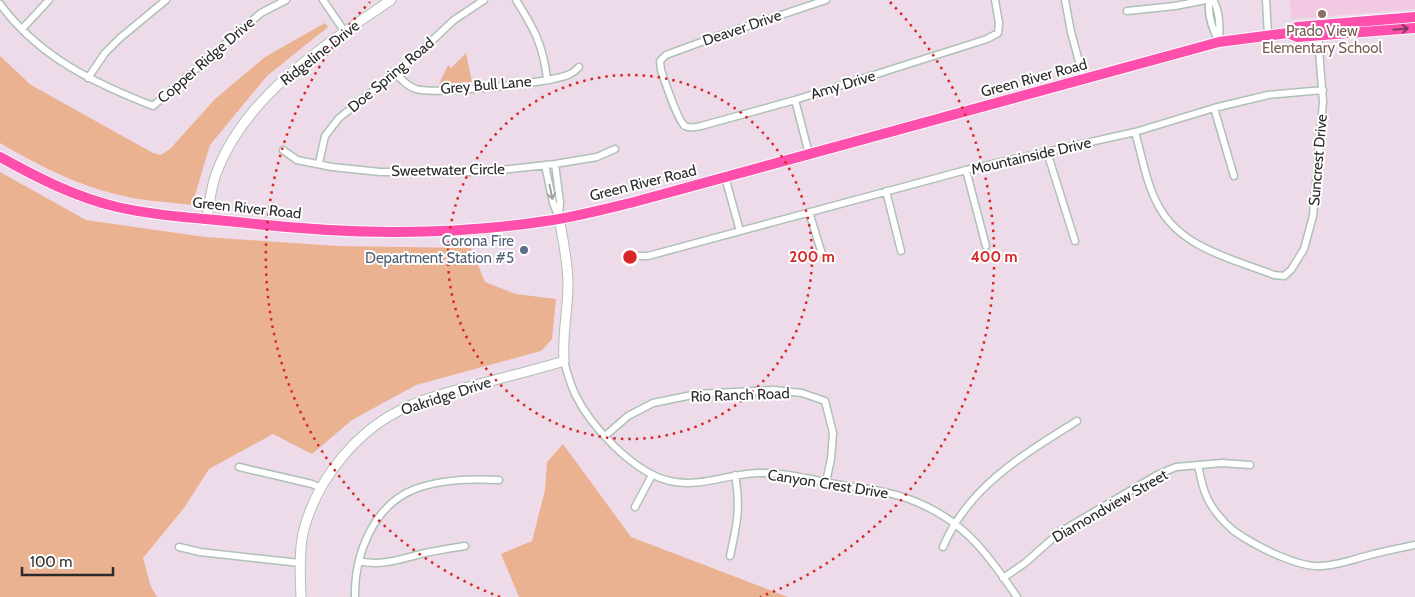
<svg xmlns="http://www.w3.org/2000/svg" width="1415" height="597" font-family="Cabin,sans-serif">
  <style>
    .education { fill: #f2c9e2 }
    .green { fill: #ebb291 }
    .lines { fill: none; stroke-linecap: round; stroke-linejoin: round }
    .street-casing { stroke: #afc0b8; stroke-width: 9 }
    .secondary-casing { stroke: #afc0b8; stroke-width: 11 }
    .primary-casing { stroke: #fff; stroke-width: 12 }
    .street { stroke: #fff; stroke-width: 6 }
    .secondary { stroke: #fff; stroke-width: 9 }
    .primary { stroke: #ff4fac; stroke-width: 10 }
    .oneway { stroke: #80395f }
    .oneway2 { stroke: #a0a0a0 }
    .ring { fill: none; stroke: #d62828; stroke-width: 2.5; stroke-dasharray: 2.5 5 }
    .education-dot { fill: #8d6e63; stroke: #fff; stroke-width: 2 }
    .service-dot { fill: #5c6f8a; stroke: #fff; stroke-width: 2 }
    .labels { text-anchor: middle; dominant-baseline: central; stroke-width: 4; stroke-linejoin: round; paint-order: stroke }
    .street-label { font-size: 15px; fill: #2b2b2b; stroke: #fff }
    .education-label { font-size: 15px; fill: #785e54; stroke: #fff }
    .service-label { font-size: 15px; fill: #4e5e75; stroke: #fff; text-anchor: end }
    .centre { fill: #d62828; stroke: #fff; stroke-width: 2.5 }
    .ring-label { font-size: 15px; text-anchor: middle; font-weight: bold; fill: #d62828; stroke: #fff; stroke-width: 4; stroke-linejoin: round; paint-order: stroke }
  </style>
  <rect width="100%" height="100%" fill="#eedbe9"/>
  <!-- education -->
  <path class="education" d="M 1290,0 L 1415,0 L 1415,9 L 1291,19 Z"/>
  <!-- green -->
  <path class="green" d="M 325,23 L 328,27 L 267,76 L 210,145 L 192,205 C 168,202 143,201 119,195 C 76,185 38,165 0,143 L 0,56 L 31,85 L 153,153 L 161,155 L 170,149 L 215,99 L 265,57 Z
    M 466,53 L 472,82 L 439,84 L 448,65 L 451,68 Z
    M 0,172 L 86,220 L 205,237 L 337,246 L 471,248 L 485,282 L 516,294 L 556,299 L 552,339 L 541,351 L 416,385 L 352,420 L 312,454 L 273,434 L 209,469 L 184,508 L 143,558 L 151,587 L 157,597 L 0,597 Z
    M 563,444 L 631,537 L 788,597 L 519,597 L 501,554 L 532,541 L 545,490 L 547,462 Z"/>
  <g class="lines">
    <!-- street casing -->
    <g class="street-casing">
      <path id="street" d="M 323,0 L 345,32
        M 516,0 C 534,29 543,44 547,79
        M 826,0 L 715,37 L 666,55 L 660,61 L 661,70 C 665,81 677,120 685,126 C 690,129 695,127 701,126 L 795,100 L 987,39 L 998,33 L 999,23 L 995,0
        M 1065,0 L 1071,32 L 1084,80
        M 1210,0 C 1206,14 1213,30 1219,42
        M 1213,0 C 1220,11 1220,28 1219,41
        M 1266,0 L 1268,35
        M 0,4 C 39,57 94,83 153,106 L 261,13 L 286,0
        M 1127,11 L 1175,6 L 1206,0
        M 22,29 L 49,0
        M 395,73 C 402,80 407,86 416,89 C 434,95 553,83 570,74 C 573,73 576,70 579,67
        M 88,78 L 105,53 L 120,38 L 166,0
        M 795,100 L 809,154
        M 1214,108 L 1234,176
        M 1135,132 C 1142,156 1146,183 1158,205 C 1180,248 1233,259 1274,275 L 1284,276 L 1291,270 L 1304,249 L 1313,216 L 1323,102 L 1318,36
        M 283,150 L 297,160 L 332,167 L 380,172 L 483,172 L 555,164 L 597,157 L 615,149
        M 1047,152 L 1075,241
        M 319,163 L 325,136 L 339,118 L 407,64 L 454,20 L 484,0
        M 555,164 L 560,202 L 559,215
        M 545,165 L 553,203 L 559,218
        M 966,170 L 986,246
        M 725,177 L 740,231
        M 886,191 L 901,251
        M 809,212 L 822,254
        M 626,256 L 648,256 L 966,170 L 1135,132 L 1214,108 L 1268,95 L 1323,90
        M 564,361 C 567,373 570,383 575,394 C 591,427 634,473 670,481 C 699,488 728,474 757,473 C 783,472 810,479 835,484 C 859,488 884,490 906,498 C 961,517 986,551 1017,597
        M 605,436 L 628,416 L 653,403 L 697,394 L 774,390 L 802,393 L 825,401 L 833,433 L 831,459 L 826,482
        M 1198,465 C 1200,475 1202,486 1206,495 C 1211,508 1223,522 1234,531 C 1254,545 1297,568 1322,566 C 1339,565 1354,559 1370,555 C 1385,551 1400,548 1415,545
        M 239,467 L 312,484 L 321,488
        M 635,507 L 652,475
        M 179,547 L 200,552 L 300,563
        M 943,547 C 968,487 1024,454 1077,421
        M 730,556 C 737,524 741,507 735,475
        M 359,561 C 382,567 403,558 425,553 C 438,550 452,548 465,546
        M 1003,578 L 1025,563 L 1060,532 L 1157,475 L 1176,467 L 1222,463 L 1250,465
        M 355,597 C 354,556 373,505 415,489 C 442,479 470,479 499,480"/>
    </g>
    <!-- secondary casing -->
    <g class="secondary-casing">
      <path id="secondary" d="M 207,219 C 209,204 211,188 216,174 C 245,95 325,45 391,0
        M 301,597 C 300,576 299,553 303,533 C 316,480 357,429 407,407 C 428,397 453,391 476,385 C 505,377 535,370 564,361 C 562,335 568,310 568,284 C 568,262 563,240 559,218"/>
    </g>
    <!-- primary casing -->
    <g class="primary-casing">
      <path id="primary" d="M 1288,33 L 1297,27 L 1415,17
        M 0,157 C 38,178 75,197 117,207 C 157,216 197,218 237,222 C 341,234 442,237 546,221 C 575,217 605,209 634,202 L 1219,42 L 1288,33 L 1297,37 L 1415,28"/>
    </g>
    <!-- street -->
    <use href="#street" class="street"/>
    <!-- secondary -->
    <use href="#secondary" class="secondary"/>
    <!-- primary -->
    <use href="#primary" class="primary"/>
  </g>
  <!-- one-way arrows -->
  <defs><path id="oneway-shaft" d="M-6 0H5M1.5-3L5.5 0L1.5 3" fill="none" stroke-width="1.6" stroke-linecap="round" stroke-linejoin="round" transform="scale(1.25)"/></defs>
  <use class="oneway" href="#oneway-shaft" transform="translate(1401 29) rotate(-5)"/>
  <use class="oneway2" href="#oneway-shaft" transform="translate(551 192) rotate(78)"/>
  <!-- distance rings -->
  <g class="ring">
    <circle cx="630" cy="257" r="182"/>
    <path d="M500 597A364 364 0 0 1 370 2M890 2A364 364 0 0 1 760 597"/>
  </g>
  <!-- markers -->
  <circle class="education-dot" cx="1322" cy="14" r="5"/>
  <circle class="service-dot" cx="524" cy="250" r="5"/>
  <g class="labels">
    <!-- street labels -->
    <g class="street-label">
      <text transform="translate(742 28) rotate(-19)">Deaver Drive</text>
      <text transform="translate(320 53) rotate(-38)">Ridgeline Drive</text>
      <text transform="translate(206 60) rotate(-41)">Copper Ridge Drive</text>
      <text transform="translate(391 75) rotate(-40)">Doe Spring Road</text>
      <text transform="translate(1034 78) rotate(-15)">Green River Road</text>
      <text transform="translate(486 85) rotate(-5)">Grey Bull Lane</text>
      <text transform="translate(843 85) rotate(-17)">Amy Drive</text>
      <text transform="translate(1031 156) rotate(-13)">Mountainside Drive</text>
      <text transform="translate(1318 160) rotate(-85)">Suncrest Drive</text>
      <text transform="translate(448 170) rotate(-1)">Sweetwater Circle</text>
      <text transform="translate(643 183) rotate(-14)">Green River Road</text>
      <text transform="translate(247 208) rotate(6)">Green River Road</text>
      <text transform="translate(740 395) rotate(-2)">Rio Ranch Road</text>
      <text transform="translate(446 396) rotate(-18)">Oakridge Drive</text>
      <text transform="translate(828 484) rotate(9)">Canyon Crest Drive</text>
      <text transform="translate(1110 506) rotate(-30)">Diamondview Street</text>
    </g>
    <!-- education labels -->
    <g class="education-label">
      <text x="1322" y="31">Prado View<tspan x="1322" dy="17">Elementary School</tspan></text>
    </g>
    <!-- service labels -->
    <g class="service-label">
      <text x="514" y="241">Corona Fire<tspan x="514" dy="17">Department Station #5</tspan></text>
    </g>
  </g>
  <circle cx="630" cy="257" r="8" class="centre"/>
  <g class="ring-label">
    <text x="812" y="262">200 m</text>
    <text x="994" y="262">400 m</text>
  </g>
  <!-- scale -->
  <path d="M22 567v8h91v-8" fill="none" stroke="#2b2b2b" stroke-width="2.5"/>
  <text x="30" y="567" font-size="15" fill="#2b2b2b" stroke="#ffffff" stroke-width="4" paint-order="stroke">100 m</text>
</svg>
